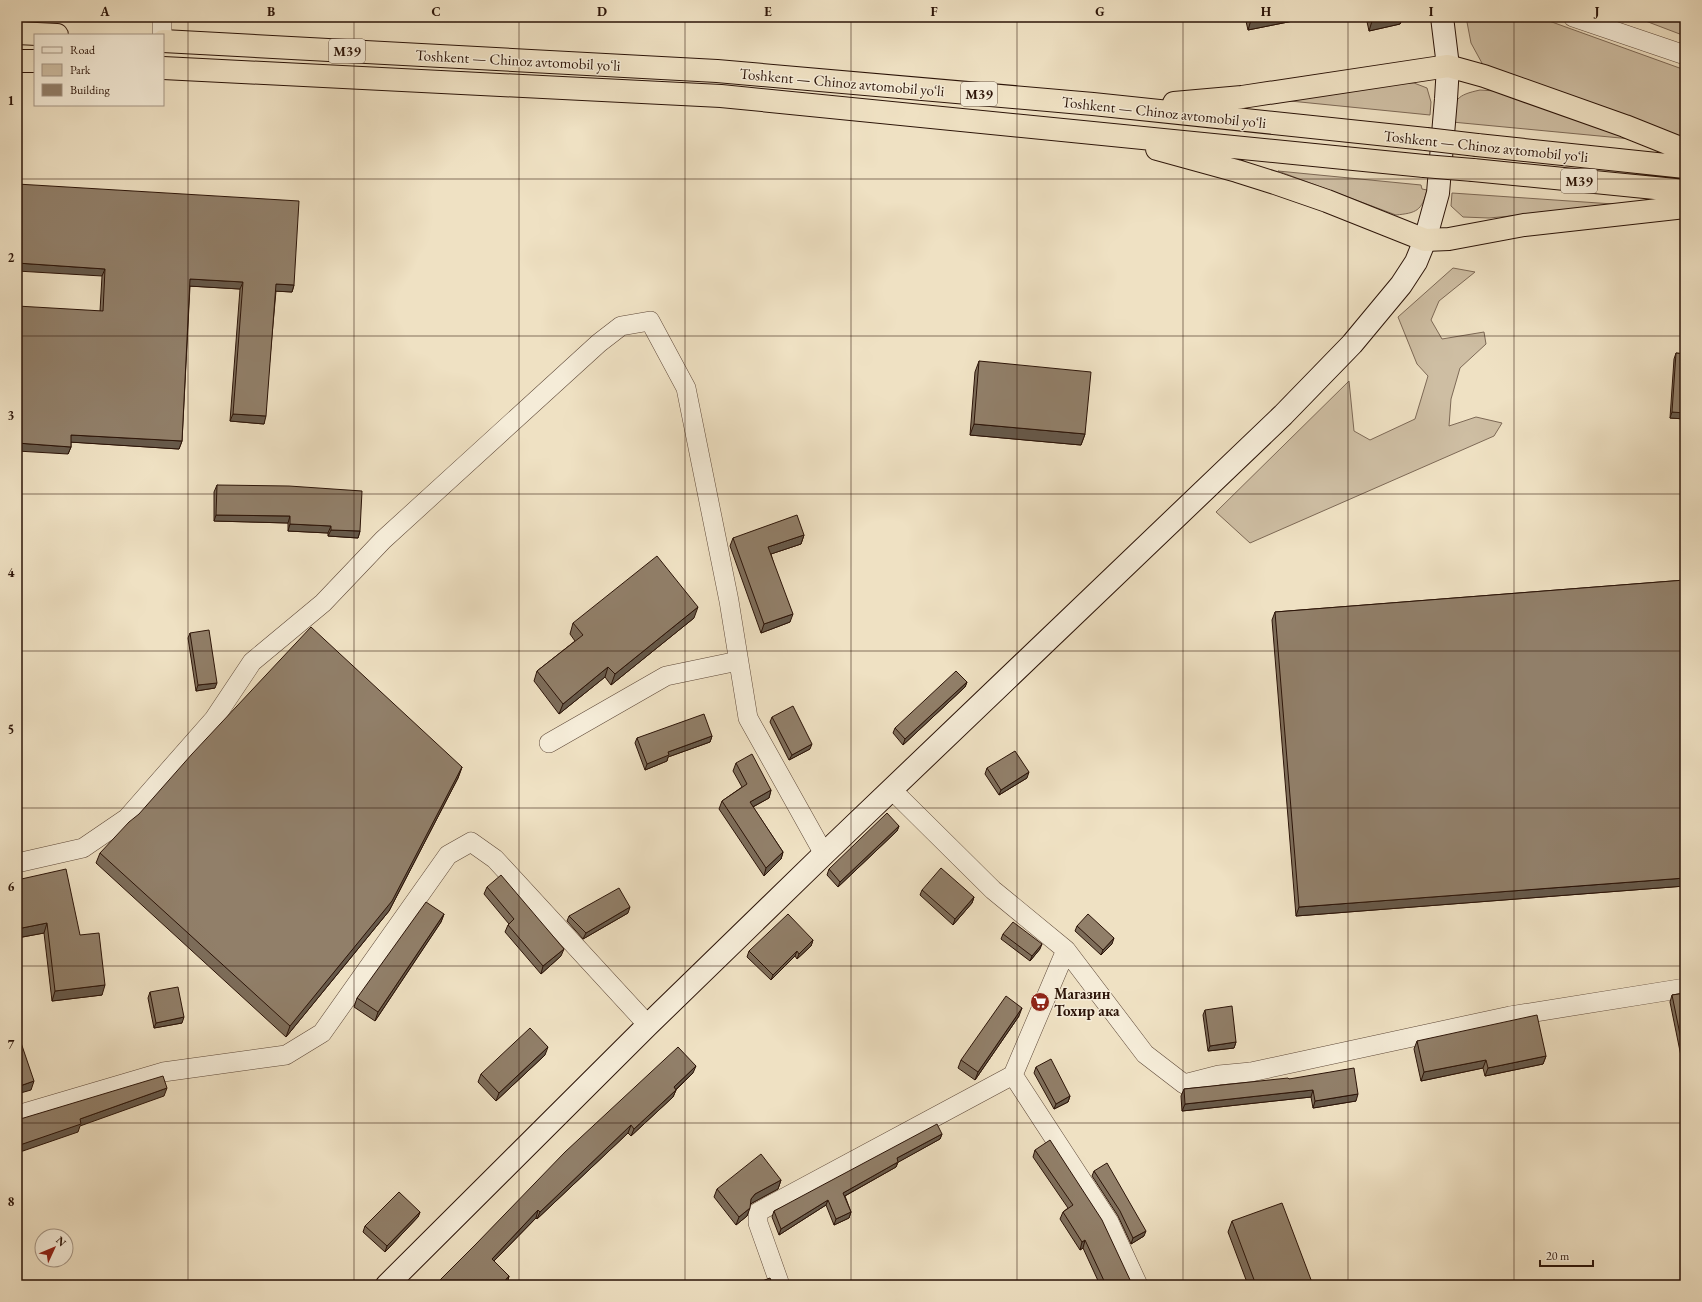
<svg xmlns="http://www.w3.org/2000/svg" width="1702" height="1302" font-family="'EB Garamond',serif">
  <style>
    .green { fill: #cebea3; stroke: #7d6956 }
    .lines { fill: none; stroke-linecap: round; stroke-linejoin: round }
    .minor-casing { stroke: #5d4737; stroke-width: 20 }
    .secondary-casing { stroke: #2c1408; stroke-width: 24 }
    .trunk-casing { stroke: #2c1408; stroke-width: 24 }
    .minor { stroke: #f5ecd8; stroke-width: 19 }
    .secondary { stroke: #f5ecd8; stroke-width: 22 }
    .trunk { stroke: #efe1c3; stroke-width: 22 }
    .trunk-bridge-casing { stroke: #2c1408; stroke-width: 24; stroke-linecap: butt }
    .trunk-bridge { stroke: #efe1c3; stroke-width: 22 }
    .wall { fill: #7d6d5a; stroke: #2c1408 }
    .shaded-wall { fill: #66594a; stroke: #2c1408 }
    .building { fill: #917f69; stroke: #2c1408 }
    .grid { fill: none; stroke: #2c1408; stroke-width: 1; stroke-opacity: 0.55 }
    .labels { text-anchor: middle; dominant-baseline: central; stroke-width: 3; stroke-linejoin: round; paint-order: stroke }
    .shield { fill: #f5ecd8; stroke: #685546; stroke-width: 1 }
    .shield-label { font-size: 14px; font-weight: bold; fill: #2c1408 }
    .street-label { font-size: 15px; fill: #2c1408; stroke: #f5ecd8 }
    .poi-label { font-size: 15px; font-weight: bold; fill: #2c1408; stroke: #f5ecd8; text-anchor: start }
    .neatline { fill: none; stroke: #2c1408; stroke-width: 1.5 }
    .grid-label { font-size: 13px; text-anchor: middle; font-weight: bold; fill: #2c1408 }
  </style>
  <rect width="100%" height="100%" fill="#efe1c3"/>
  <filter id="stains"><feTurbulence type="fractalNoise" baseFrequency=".005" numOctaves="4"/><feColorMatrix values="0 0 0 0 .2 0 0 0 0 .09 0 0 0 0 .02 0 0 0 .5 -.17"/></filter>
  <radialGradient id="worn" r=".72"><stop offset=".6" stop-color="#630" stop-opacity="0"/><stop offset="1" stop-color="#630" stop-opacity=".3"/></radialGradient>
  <!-- green -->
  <path class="green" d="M 1466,17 L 1538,17 L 1685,70 L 1685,138 L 1483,65 L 1471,43 Z
    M 1635,17 L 1685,17 L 1685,36 Z
    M 1396,83 L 1414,83 L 1427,88 L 1431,102 L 1430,115 L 1260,98 Z
    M 1480,90 L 1496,91 L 1652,141 L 1452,122 C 1453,99 1457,95 1480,90 Z
    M 1278,171 L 1421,185 L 1422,189 L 1427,190 C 1422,211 1416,213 1396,215 Z
    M 1452,193 L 1628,205 L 1489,218 L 1463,217 L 1451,206 Z
    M 1453,268 L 1475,272 L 1439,301 L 1431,320 L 1442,339 L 1484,332 L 1486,344 L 1460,368 L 1451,399 L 1449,426 L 1476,417 L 1502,423 L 1494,436 L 1250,543 L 1216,512 L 1349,381 L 1354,431 L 1370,440 L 1415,419 L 1428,376 L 1417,364 L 1398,317 Z"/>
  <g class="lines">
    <!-- minor casing -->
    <g class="minor-casing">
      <path id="minor" d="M 162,17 L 162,35
        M 1573,17 L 1685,55
        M 549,743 L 666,676 L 738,661
        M 892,790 L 993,890 L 1066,950 L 1145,1054 L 1184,1084 L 1219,1075 L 1251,1072 L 1510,1016 L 1685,988
        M 17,863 L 83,848 L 127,818 L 214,719 L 252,662 L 323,603 L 383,540 L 599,343 L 621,326 L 650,321 L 686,388 L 729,601 L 748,718 L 824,854
        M 1066,950 L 1013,1075 L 1109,1222 L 1138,1285
        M 17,1115 L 163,1072 L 286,1055 L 322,1033 L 448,855 L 471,842 L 495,859 L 648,1025
        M 780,1285 L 758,1223 L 758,1212 L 1013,1075"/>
    </g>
    <!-- secondary casing -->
    <g class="secondary-casing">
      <path id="secondary" d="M 387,1285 L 648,1025 L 824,854 L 1283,415 L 1352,344 L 1401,285 L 1416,262 L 1425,240 L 1438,193 L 1446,99 L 1448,66 L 1442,17"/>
    </g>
    <!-- trunk casing -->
    <g class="trunk-casing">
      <path id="trunk" d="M 17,33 L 57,35
        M 163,41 L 717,71 L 1093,104 L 1426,139
        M 17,61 L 35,61
        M 163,68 L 721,96 L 1424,166
        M 1174,103 L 1242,97 L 1448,66 L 1484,76 L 1625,126 L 1685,150
        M 1477,145 L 1685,167
        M 1157,149 L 1237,171 L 1275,183 L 1327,201 L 1425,240 L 1449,239 L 1524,225 L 1685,207
        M 1473,170 L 1685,191"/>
    </g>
    <!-- minor -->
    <use href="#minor" class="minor"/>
    <!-- secondary -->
    <use href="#secondary" class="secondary"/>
    <!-- trunk -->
    <use href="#trunk" class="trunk"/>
    <!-- trunk-bridge casing -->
    <g class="trunk-bridge-casing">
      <path id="trunk-bridge" d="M 1426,139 L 1477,145
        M 1424,166 L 1473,170"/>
    </g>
    <!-- trunk-bridge -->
    <use href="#trunk-bridge" class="trunk-bridge"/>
  </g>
  <!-- wall -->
  <path class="wall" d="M 1245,17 L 1313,17 L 1248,30 Z
    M 1366,17 L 1403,17 L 1400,24 L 1369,31 Z
    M 17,184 L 294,285 L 292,292 L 276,291 L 264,424 L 230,421 L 240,289 L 190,286 L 182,441 L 179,449 L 71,442 L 71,447 L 68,454 L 100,311 L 102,276 Z
    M 1676,353 L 1685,354 L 1685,419 L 1670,418 L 1674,359 Z
    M 979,361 L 1085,434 L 1081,445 L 970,435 L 975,372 Z
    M 217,485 L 360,531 L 358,538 L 328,536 L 328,533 L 288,531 L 288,523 L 214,521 L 214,492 Z
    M 804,535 L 801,544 L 771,554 L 790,622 L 761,633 L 730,546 L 733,538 Z
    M 1685,580 L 1685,886 L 1296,916 L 1272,620 L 1275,612 Z
    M 694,618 L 611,685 L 605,677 L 559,714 L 534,681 L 537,671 L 575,641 L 570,634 L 573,623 Z
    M 190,633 L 215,688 L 196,691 L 188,638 Z
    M 967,682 L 965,687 L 903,745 L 893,733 L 895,728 Z
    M 772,717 L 810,749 L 789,760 L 770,722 Z
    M 712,736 L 710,742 L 668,757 L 667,761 L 645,770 L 635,743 L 637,738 Z
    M 736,763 L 771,790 L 769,798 L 753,807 L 783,852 L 781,859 L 764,876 L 719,809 L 722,801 L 742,787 L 733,771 Z
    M 462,767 L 458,778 L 389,911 L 286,1037 L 96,863 L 100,853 Z
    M 987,768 L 1027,778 L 999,795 L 985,774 Z
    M 899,826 L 897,831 L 838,887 L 827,875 L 829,869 Z
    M 17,880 L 80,935 L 102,995 L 52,1001 L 44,933 L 17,938 Z
    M 487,887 L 561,956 L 541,974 L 505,932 L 508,925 L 509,924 L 484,894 Z
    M 922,890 L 974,897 L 972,903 L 953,925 L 920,895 Z
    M 628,913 L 583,939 L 567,921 L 569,916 Z
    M 444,914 L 441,922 L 375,1021 L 354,1007 L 357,998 Z
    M 1077,926 L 1112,944 L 1101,955 L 1075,931 Z
    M 1003,934 L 1040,949 L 1030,961 L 1001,939 Z
    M 813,940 L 811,946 L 797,959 L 795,956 L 771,980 L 747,957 L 749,951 Z
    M 150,992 L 182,1023 L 154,1028 L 148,998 Z
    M 1685,993 L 1685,1060 L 1682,1061 L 1670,1002 L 1672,995 Z
    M 1205,1010 L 1236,1042 L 1234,1048 L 1208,1051 L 1203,1015 Z
    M 1019,1016 L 975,1080 L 958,1068 L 961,1060 Z
    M 1417,1041 L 1546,1056 L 1543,1064 L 1485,1076 L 1483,1068 L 1421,1081 L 1414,1049 Z
    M 545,1055 L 496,1101 L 478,1082 L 481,1074 Z
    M 1036,1067 L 1070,1096 L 1068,1102 L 1054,1109 L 1034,1073 Z
    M 693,1073 L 676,1090 L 673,1097 L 631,1136 L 628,1133 L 537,1219 L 536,1218 L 494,1261 L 509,1276 L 507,1284 L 505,1285 L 435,1285 Z
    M 1289,1079 L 1356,1101 L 1313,1108 L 1311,1097 L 1182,1111 L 1181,1096 L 1184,1089 Z
    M 942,1134 L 940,1139 L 898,1162 L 896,1167 L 845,1196 L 851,1212 L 849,1218 L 834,1225 L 826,1205 L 779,1235 L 772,1217 L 774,1211 Z
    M 1035,1150 L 1131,1282 L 1133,1285 L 1100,1285 L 1083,1248 L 1080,1250 L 1060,1219 L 1063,1212 L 1068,1208 L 1033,1157 Z
    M 1094,1171 L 1144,1236 L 1131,1244 L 1118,1216 L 1092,1176 Z
    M 781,1180 L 778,1189 L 752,1203 L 750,1205 L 747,1216 L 736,1225 L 714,1197 L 717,1189 Z
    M 420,1212 L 418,1217 L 385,1252 L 363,1232 L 365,1226 Z
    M 1232,1221 L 1313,1285 L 1248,1285 L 1228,1232 Z"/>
  <!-- shaded-wall -->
  <path class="shaded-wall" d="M 1267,17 L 1313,17 L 1248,30 L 1251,20 Z
    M 1391,17 L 1403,17 L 1400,24 L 1369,31 L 1372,21 Z
    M 17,263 L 105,269 L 102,276 L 17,271 Z
    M 190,279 L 243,282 L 240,289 L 188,286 Z
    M 276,284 L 294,285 L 292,292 L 273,291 Z
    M 1672,412 L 1685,413 L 1685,419 L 1670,418 Z
    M 233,414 L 266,416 L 264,424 L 230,421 Z
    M 974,424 L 1085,434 L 1081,445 L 970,435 Z
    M 71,435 L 182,441 L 179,449 L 69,442 Z
    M 17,443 L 71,447 L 68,454 L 17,451 Z
    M 216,515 L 290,516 L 288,523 L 214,521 Z
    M 290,524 L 331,526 L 328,533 L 288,531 Z
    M 331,530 L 360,531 L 358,538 L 328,536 Z
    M 804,535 L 801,544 L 765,556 L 768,547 Z
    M 698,607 L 694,618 L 611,685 L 615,674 Z
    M 793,614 L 790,622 L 761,633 L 764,624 Z
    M 608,667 L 605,677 L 559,714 L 563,704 Z
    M 967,682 L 965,687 L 903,745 L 905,739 Z
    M 217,683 L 215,688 L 196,691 L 198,685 Z
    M 712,736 L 710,742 L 668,757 L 667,761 L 645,770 L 647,764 L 668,752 Z
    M 812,744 L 810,749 L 789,760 L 792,755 Z
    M 462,767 L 458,778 L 389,911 L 286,1037 L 290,1026 Z
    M 1029,772 L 1027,778 L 999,795 L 1001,790 Z
    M 771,790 L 769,798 L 747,810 L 750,802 Z
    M 899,826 L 897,831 L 838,887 L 840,882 Z
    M 783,852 L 781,859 L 764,876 L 766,868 Z
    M 1685,878 L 1685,886 L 1296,916 L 1299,907 Z
    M 974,897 L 972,903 L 953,925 L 955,919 Z
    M 630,907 L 628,913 L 583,939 L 586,933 Z
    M 444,914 L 441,922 L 375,1021 L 378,1012 Z
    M 47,923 L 44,933 L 17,938 L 17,929 Z
    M 1114,938 L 1112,944 L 1101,955 L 1103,950 Z
    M 813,940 L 811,946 L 797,959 L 799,954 Z
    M 1042,944 L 1040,949 L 1030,961 L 1032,956 Z
    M 564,949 L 561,956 L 541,974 L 543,966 Z
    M 797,951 L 795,956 L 771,980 L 773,975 Z
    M 105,985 L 102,995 L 52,1001 L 55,991 Z
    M 1022,1008 L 1019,1016 L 975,1080 L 978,1072 Z
    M 184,1017 L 182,1023 L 154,1028 L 156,1023 Z
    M 1236,1042 L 1234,1048 L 1208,1051 L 1210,1046 Z
    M 548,1047 L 545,1055 L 496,1101 L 499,1093 Z
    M 1684,1054 L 1685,1054 L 1685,1060 L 1682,1061 Z
    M 1546,1056 L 1543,1064 L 1485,1076 L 1488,1068 Z
    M 1486,1060 L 1483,1068 L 1421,1081 L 1424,1072 Z
    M 696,1066 L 693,1073 L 671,1094 L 674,1087 Z
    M 34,1081 L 31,1090 L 17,1094 L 17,1087 Z
    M 167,1088 L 164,1096 L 80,1126 L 78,1132 L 17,1153 L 17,1146 L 80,1119 Z
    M 676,1090 L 673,1097 L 631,1136 L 634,1129 Z
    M 1313,1090 L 1311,1097 L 1182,1111 L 1185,1104 Z
    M 1358,1094 L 1356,1101 L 1313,1108 L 1315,1101 Z
    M 1070,1096 L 1068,1102 L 1054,1109 L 1056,1104 Z
    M 631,1125 L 628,1133 L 537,1219 L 540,1212 Z
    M 942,1134 L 940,1139 L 895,1164 L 897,1158 Z
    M 898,1162 L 896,1167 L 841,1198 L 843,1193 Z
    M 781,1180 L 778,1189 L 752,1203 L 748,1207 L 751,1199 L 755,1194 Z
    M 828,1200 L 826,1205 L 779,1235 L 781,1229 Z
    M 750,1208 L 747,1216 L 736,1225 L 739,1217 Z
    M 538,1210 L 536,1218 L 489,1266 L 492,1259 Z
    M 420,1212 L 418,1217 L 385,1252 L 387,1246 Z
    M 851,1212 L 849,1218 L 834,1225 L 836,1219 Z
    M 1146,1231 L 1144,1236 L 1131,1244 L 1133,1238 Z
    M 1085,1240 L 1083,1248 L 1080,1250 L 1082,1242 Z
    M 509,1276 L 507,1284 L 505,1285 L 501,1285 Z"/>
  <!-- building -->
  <path class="building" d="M 1251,17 L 1267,17 L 1251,20 Z
    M 1371,17 L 1391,17 L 1372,21 Z
    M 17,184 L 299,201 L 294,285 L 276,284 L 266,416 L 233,414 L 243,282 L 190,279 L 182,441 L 71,435 L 71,447 L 17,443 L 17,306 L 103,311 L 105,269 L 17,263 Z
    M 1676,353 L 1685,354 L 1685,413 L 1672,412 Z
    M 979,361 L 1091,372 L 1085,434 L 974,424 Z
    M 217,485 L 289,486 L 362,491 L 360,531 L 331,530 L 331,526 L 290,524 L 290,516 L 216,515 Z
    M 797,515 L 804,535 L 768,547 L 793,614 L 764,624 L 733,538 Z
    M 657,556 L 698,607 L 615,674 L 608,667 L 563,704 L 537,671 L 583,635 L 573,623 Z
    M 1685,580 L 1685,878 L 1299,907 L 1275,612 Z
    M 311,627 L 462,767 L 392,901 L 290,1026 L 100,853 L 129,822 L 139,814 L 192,754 Z
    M 209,630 L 217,683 L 198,685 L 190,633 Z
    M 956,671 L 967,682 L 905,739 L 895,728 Z
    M 793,706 L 812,744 L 792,755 L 772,717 Z
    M 704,714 L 712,736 L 668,752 L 669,755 L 647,764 L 637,738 Z
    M 1015,751 L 1029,772 L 1001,790 L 987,768 Z
    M 752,754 L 771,790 L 750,802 L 783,852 L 766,868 L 722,801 L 747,784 L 736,763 Z
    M 887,813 L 899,826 L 840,882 L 829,869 Z
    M 941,868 L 974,897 L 955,919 L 922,890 Z
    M 66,869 L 80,935 L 99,933 L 105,985 L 55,991 L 47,923 L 17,929 L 17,880 Z
    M 501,875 L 564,949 L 543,966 L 508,925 L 514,919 L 487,887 Z
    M 619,888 L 630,907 L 586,933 L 569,916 Z
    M 426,902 L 444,914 L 378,1012 L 357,998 Z
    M 788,914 L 813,940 L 799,954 L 797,951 L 773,975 L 749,951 Z
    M 1088,914 L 1114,938 L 1103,950 L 1077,926 Z
    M 1013,922 L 1042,944 L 1032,956 L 1003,934 Z
    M 178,987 L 184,1017 L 156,1023 L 150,992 Z
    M 1685,993 L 1685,1054 L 1684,1054 L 1672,995 Z
    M 1006,996 L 1022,1008 L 978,1072 L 961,1060 Z
    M 1232,1006 L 1236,1042 L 1210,1046 L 1205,1010 Z
    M 1537,1015 L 1546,1056 L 1488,1068 L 1486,1060 L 1424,1072 L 1417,1041 Z
    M 530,1028 L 548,1047 L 499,1093 L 481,1074 Z
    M 17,1031 L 34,1081 L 17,1087 Z
    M 678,1047 L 696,1066 L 674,1087 L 676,1090 L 634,1129 L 631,1125 L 540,1212 L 538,1210 L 492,1259 L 509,1276 L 501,1285 L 435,1285 L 476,1244 L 565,1152 Z
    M 1051,1059 L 1070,1096 L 1056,1104 L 1036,1067 Z
    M 1354,1068 L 1358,1094 L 1315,1101 L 1313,1090 L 1185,1104 L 1184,1089 L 1288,1078 L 1289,1079 Z
    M 163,1076 L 167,1088 L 80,1119 L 81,1124 L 17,1146 L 17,1120 Z
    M 937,1124 L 942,1134 L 897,1158 L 898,1162 L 843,1193 L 851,1212 L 836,1219 L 828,1200 L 781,1229 L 774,1211 Z
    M 1050,1140 L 1102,1220 L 1131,1282 L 1133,1285 L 1106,1285 L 1085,1240 L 1082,1242 L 1063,1212 L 1073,1205 L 1035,1150 Z
    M 761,1154 L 781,1180 L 755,1194 L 751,1199 L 750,1208 L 739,1217 L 717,1189 Z
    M 1107,1163 L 1146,1231 L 1133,1238 L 1120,1211 L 1094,1171 Z
    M 399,1192 L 420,1212 L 387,1246 L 365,1226 Z
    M 1282,1203 L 1313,1285 L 1256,1285 L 1232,1221 Z
    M 770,1278 L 773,1285 L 757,1285 L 757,1283 Z"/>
  <!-- grid -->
  <path class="grid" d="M 188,17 L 188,1285M 354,17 L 354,1285M 519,17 L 519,1285M 685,17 L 685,1285M 851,17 L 851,1285M 1017,17 L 1017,1285M 1183,17 L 1183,1285M 1348,17 L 1348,1285M 1514,17 L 1514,1285M 17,179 L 1685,179M 17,336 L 1685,336M 17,494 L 1685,494M 17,651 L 1685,651M 17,808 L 1685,808M 17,966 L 1685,966M 17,1123 L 1685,1123"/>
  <!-- icons -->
  <defs>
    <g id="supermarket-disc" transform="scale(1)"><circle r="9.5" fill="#8f2418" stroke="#f5ecd8"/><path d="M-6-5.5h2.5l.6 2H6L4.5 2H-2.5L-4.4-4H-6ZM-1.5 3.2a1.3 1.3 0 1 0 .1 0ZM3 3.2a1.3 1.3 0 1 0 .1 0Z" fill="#fff"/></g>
  </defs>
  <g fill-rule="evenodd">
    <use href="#supermarket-disc" x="1040" y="1002"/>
  </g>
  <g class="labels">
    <!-- shield labels -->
    <g class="shield">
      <rect x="329" y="39" width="36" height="24" rx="3"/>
      <rect x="961" y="82" width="36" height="24" rx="3"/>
      <rect x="1561" y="169" width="36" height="24" rx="3"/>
    </g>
    <g class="shield-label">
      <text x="347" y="51">M39</text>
      <text x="979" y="94">M39</text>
      <text x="1579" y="181">M39</text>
    </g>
    <!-- street labels -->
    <g class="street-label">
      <text transform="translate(518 60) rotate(3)">Toshkent — Chinoz avtomobil yoʻli</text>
      <text transform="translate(842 82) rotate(5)">Toshkent — Chinoz avtomobil yoʻli</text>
      <text transform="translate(1164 112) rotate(6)">Toshkent — Chinoz avtomobil yoʻli</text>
      <text transform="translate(1486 146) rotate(6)">Toshkent — Chinoz avtomobil yoʻli</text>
    </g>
    <!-- poi labels -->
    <g class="poi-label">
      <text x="1054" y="993">Магазин<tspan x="1054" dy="17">Тохир ака</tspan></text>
    </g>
  </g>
  <!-- margin -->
  <rect width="1702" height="1302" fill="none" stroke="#efe1c3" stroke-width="44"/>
  <!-- legend -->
  <rect x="34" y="34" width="130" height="72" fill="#f5ecd8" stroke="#a59685"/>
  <rect x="42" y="47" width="20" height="6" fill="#f5ecd8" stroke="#a59685"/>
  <text x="70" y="54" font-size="12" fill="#2c1408">Road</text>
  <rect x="42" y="64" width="20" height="12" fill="#cebea3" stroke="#a59685"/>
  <text x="70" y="74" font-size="12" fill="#2c1408">Park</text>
  <rect x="42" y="84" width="20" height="12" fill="#917f69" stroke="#a59685"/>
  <text x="70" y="94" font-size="12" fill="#2c1408">Building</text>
  <!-- north arrow -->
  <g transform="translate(54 1248) rotate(46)"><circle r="19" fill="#f5ecd8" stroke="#a59685"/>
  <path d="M0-3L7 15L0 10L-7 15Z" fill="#8f2418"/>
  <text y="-6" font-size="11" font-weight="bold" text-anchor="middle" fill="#2c1408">N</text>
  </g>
  <!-- scale -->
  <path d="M1540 1260v6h53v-6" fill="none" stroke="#2c1408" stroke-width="2"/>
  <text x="1546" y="1260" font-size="12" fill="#2c1408" stroke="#f5ecd8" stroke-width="3" paint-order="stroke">20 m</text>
  <rect x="22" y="22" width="1658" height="1258" class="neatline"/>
  <g class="grid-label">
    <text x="105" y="16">A</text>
    <text x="271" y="16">B</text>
    <text x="436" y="16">C</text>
    <text x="602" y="16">D</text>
    <text x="768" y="16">E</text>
    <text x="934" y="16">F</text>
    <text x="1100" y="16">G</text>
    <text x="1266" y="16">H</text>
    <text x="1431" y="16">I</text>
    <text x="1597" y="16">J</text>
    <text x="11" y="105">1</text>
    <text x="11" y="262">2</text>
    <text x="11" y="420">3</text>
    <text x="11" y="577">4</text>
    <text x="11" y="734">5</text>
    <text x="11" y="891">6</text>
    <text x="11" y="1049">7</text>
    <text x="11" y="1206">8</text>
  </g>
  <rect width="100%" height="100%" filter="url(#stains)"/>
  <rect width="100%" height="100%" fill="url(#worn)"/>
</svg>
